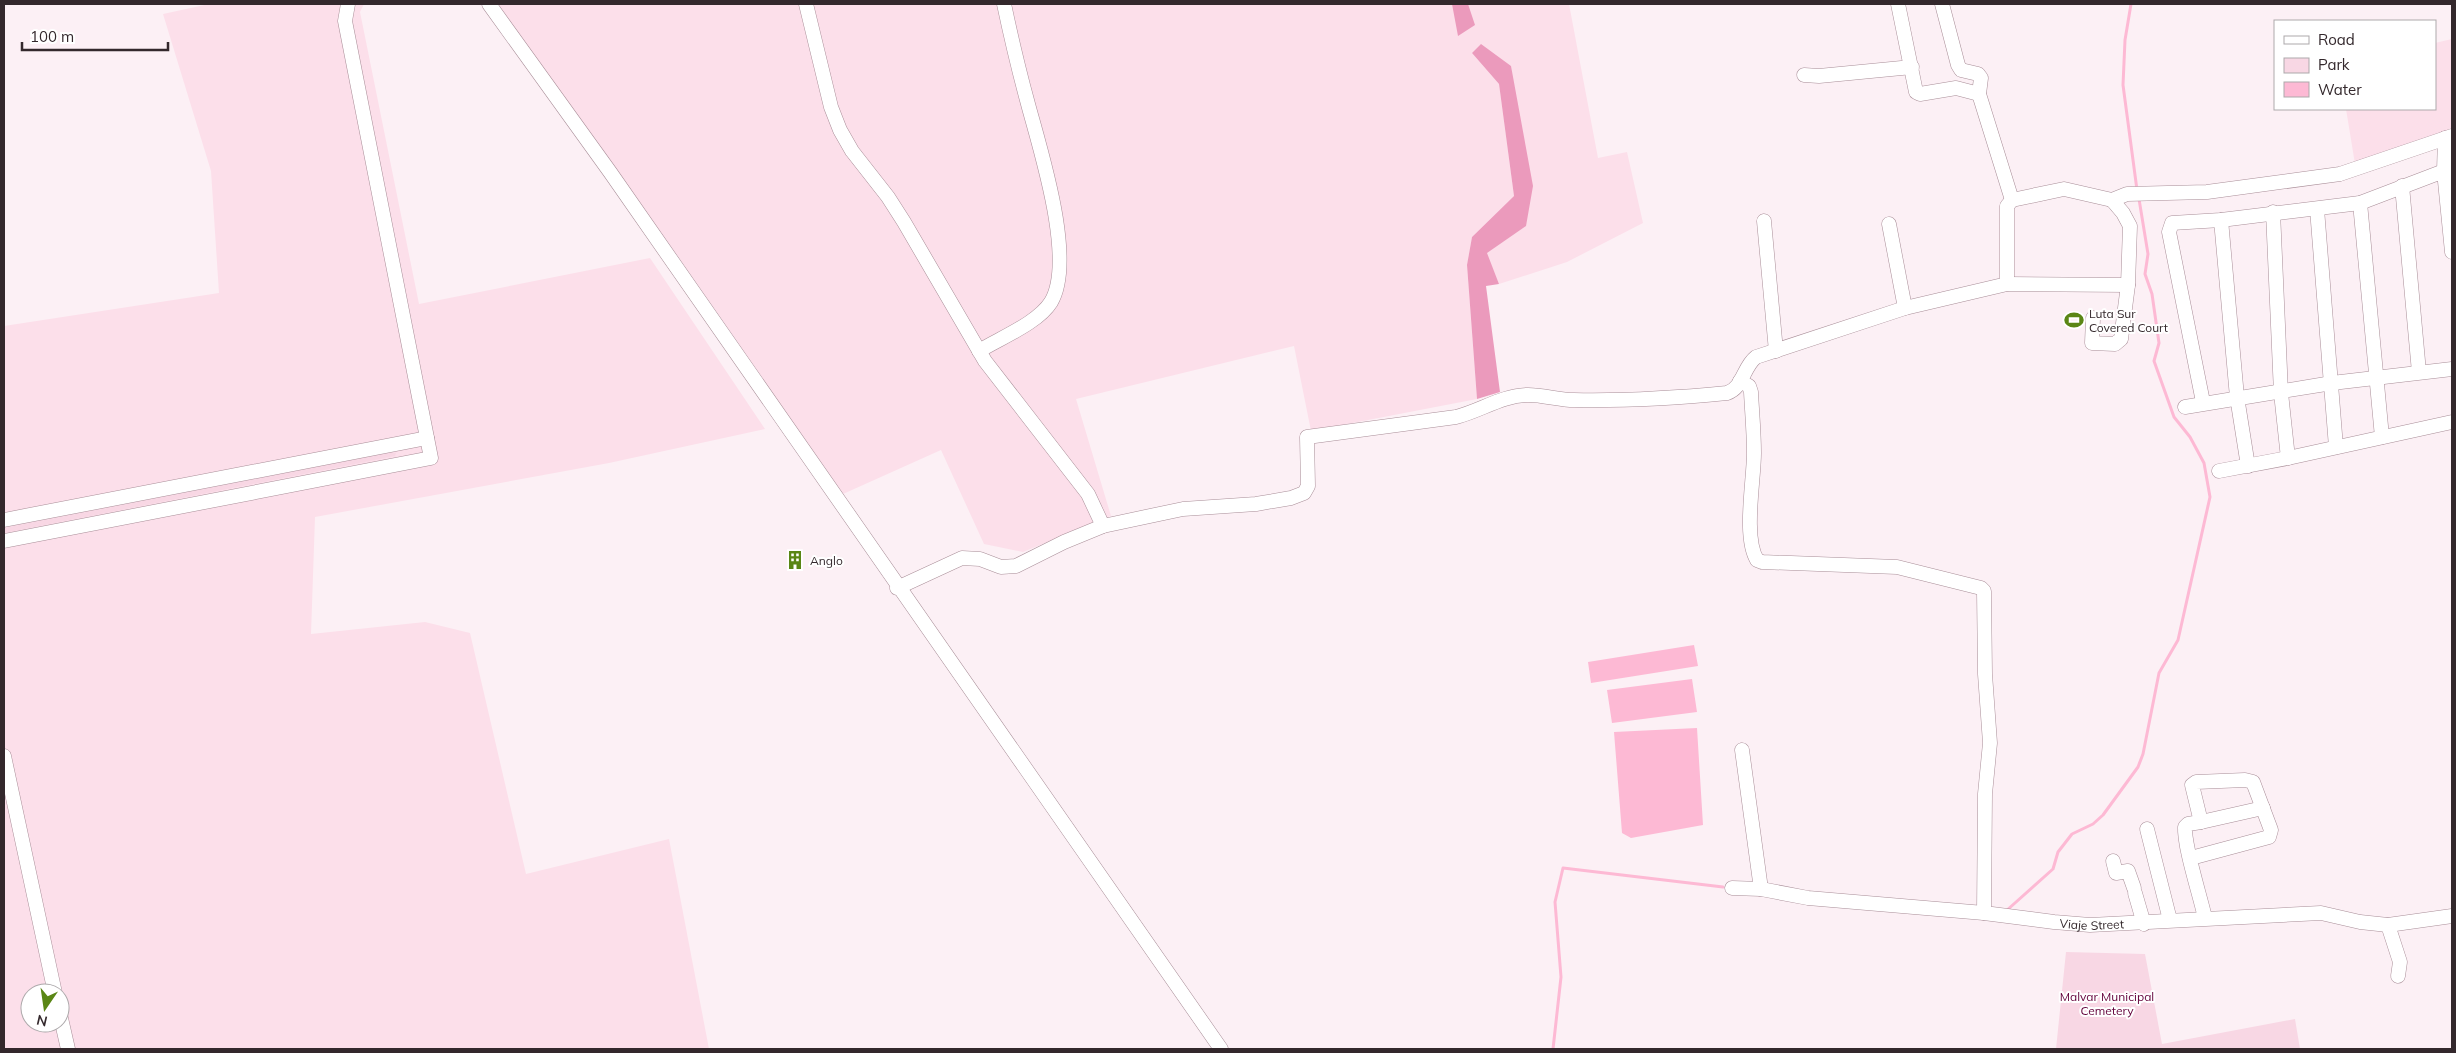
<svg xmlns="http://www.w3.org/2000/svg" width="2456" height="1053" font-family="Mulish,sans-serif">
  <style>
    .built { fill: #fcdfea; fill-rule: evenodd }
    .green { fill: #f8d7e4 }
    .forest { fill: #eb9abc }
    .water { fill: #fdb9d4 }
    .lines { fill: none; stroke-linecap: round; stroke-linejoin: round }
    .stream { stroke: #fdb9d4; stroke-width: 3 }
    .minor-casing { stroke: #a98e98; stroke-width: 15 }
    .minor { stroke: #fff; stroke-width: 14 }
    .labels { text-anchor: middle; dominant-baseline: central; stroke-width: 4; stroke-linejoin: round; paint-order: stroke }
    .poi-label { font-size: 12px; fill: #33282c; stroke: #fff; text-anchor: start }
    .street-label { font-size: 12px; fill: #33282c; stroke: #fff }
    .park-label { font-size: 12px; fill: #62003a; stroke: #fff }
  </style>
  <rect width="100%" height="100%" fill="#fcf0f5"/>
  <!-- built -->
  <path class="built" d="M 209,4 L 364,4 L 360,12 L 419,304 L 650,258 L 765,429 L 609,463 L 315,517 L 311,634 L 425,622 L 470,633 L 526,874 L 669,839 L 709,1049 L 4,1049 L 4,326 L 219,293 L 211,171 L 163,14 ZM 30,993 L 60,993 L 60,1023 L 30,1023 Z
    M 496,4 L 1569,4 L 1598,158 L 1627,152 L 1643,223 L 1567,262 L 1499,284 L 1486,253 L 1526,226 L 1511,66 L 1472,53 L 1499,84 L 1514,196 L 1472,237 L 1467,265 L 1477,399 L 1311,431 L 1294,346 L 1076,399 L 1111,516 L 1023,552 L 984,544 L 941,450 L 843,494 L 679,258 Z
    M 2452,39 L 2452,134 L 2355,164 L 2346,109 L 2435,109 L 2435,43 Z"/>
  <!-- green -->
  <path class="green" d="M 392,452 L 396,453 L 395,456 L 4,533 L 4,528 Z
    M 2066,952 L 2145,954 L 2162,1044 L 2295,1019 L 2300,1049 L 2056,1049 Z"/>
  <!-- forest -->
  <path class="forest" d="M 1452,4 L 1468,4 L 1475,25 L 1458,36 Z
    M 1481,44 L 1511,66 L 1533,186 L 1526,226 L 1487,253 L 1499,284 L 1486,286 L 1500,392 L 1477,399 L 1467,265 L 1472,237 L 1514,196 L 1499,84 L 1472,53 Z"/>
  <!-- water -->
  <path class="water" d="M 1694,645 L 1698,666 L 1591,683 L 1588,662 Z
    M 1692,679 L 1697,712 L 1612,723 L 1607,690 Z
    M 1697,728 L 1703,825 L 1631,838 L 1622,833 L 1614,732 Z"/>
  <g class="lines">
    <!-- stream -->
    <path class="stream" d="M 2131,4 L 2125,40 L 2123,85 L 2137,190
      M 2006,911 L 2053,869 L 2058,852 L 2072,834 L 2093,824 L 2103,815 L 2138,767 L 2143,754 L 2159,673 L 2178,640 L 2210,497 L 2204,463 L 2190,437 L 2174,417 L 2154,361 L 2159,343 L 2152,294 L 2145,274 L 2148,254 L 2139,199
      M 1553,1049 L 1561,977 L 1555,902 L 1563,868 L 1723,887"/>
    <!-- minor casing -->
    <g class="minor-casing">
      <g id="minor">
        <path d="M 489,4 L 610,172 L 1221,1049"/>
        <path d="M 806,4 L 831,107 L 840,130 L 852,151 L 888,197 L 904,222 L 985,361 L 1088,494 L 1103,526"/>
        <path d="M 1898,4 L 1916,92 L 1920,94 L 1956,88 L 1979,94"/>
        <path d="M 1942,4 L 1958,65 L 1961,70 L 1978,74 L 1981,78 L 1979,94 L 2012,200"/>
        <path d="M 1804,75 L 1819,76 L 1912,67"/>
        <path d="M 2444,171 L 2445,138"/>
        <path d="M 2402,186 L 2419,372"/>
        <path d="M 2360,203 L 2382,437"/>
        <path d="M 2317,209 L 2336,447"/>
        <path d="M 2273,212 L 2281,393 L 2288,458"/>
        <path d="M 2221,220 L 2237,397 L 2248,466"/>
        <path d="M 1764,221 L 1776,351"/>
        <path d="M 1889,224 L 1905,308"/>
        <path d="M 2007,284 L 2007,206 L 2012,200 L 2064,189 L 2112,200 L 2127,194 L 2207,192 L 2340,174 L 2452,136"/>
        <path d="M 2093,318 L 2092,343 L 2115,344 L 2121,339 L 2128,285 L 2130,226 L 2123,213 L 2112,200"/>
        <path d="M 979,351 C 1000,338 1038,323 1051,302 C 1076,260 1040,149 1028,104 C 1019,71 1011,37 1004,4"/>
        <path d="M 1740,381 L 1749,386 L 1751,392 C 1752,412 1754,433 1754,453 C 1754,480 1743,537 1757,560 L 1762,562 L 1897,567 L 1981,588 L 1984,591 L 1985,674 L 1990,743 L 1985,794 L 1984,913"/>
        <path d="M 2203,402 L 2169,232 L 2172,223 L 2221,220 L 2360,203 L 2444,171 L 2452,252"/>
        <path d="M 2185,407 L 2332,383 L 2452,369"/>
        <path d="M 2219,471 L 2288,458 L 2452,422"/>
        <path d="M 4,520 L 427,438"/>
        <path d="M 4,541 L 431,458 L 345,21 L 348,4"/>
        <path d="M 897,588 L 962,558 L 980,559 L 1001,567 L 1016,566 L 1064,542 L 1103,526 L 1183,509 L 1256,504 L 1291,498 L 1304,493 L 1308,486 L 1307,437 L 1456,417 C 1480,411 1503,395 1528,395 C 1544,395 1559,400 1574,400 C 1625,401 1676,398 1727,393 C 1743,388 1743,367 1756,357 L 1905,308 L 2007,284 L 2128,285"/>
        <path d="M 1742,750 L 1761,889"/>
        <path d="M 4,756 L 55,993"/>
        <path d="M 2201,822 L 2263,808"/>
        <path d="M 2147,829 L 2170,920"/>
        <path d="M 2191,858 L 2269,837 L 2271,830 L 2253,782 L 2245,780 L 2196,782 L 2192,785 L 2201,822 L 2188,824 L 2185,827 C 2184,847 2200,895 2205,918"/>
        <path d="M 2113,861 L 2116,873 L 2128,871 L 2134,888"/>
        <path id="s1" d="M 1732,888 L 1761,889 L 1808,898 L 1984,913 L 2054,922 L 2090,925 L 2321,913 L 2360,922 L 2388,925 L 2452,916"/>
        <path d="M 2135,893 L 2144,924"/>
        <path d="M 2388,925 L 2400,962 L 2398,976"/>
        <path d="M 60,1014 L 68,1049"/>
      </g>
    </g>
    <!-- minor -->
    <use href="#minor" class="minor"/>
  </g>
  <!-- icons -->
  <defs>
    <g id="stadium-bare" transform="scale(1.5)"><path d="M0-5a6.5 5 0 1 0 0 10a6.5 5 0 1 0 0-10ZM-3.5-1.8h7v3.6h-7Z" fill="#5a8615" stroke="#fff" stroke-width="2.5" paint-order="stroke"/></g>
    <g id="building-bare" transform="scale(1.5)"><path d="M-4-6H4V6H1V3H-1V6H-4ZM-2.5-4.3h1.7v1.8h-1.7ZM.8-4.3h1.7v1.8H.8ZM-2.5-1h1.7V.8h-1.7ZM.8-1h1.7V.8H.8Z" fill="#5a8615" stroke="#fff" stroke-width="2.5" paint-order="stroke"/></g>
  </defs>
  <g fill-rule="evenodd">
    <use href="#stadium-bare" x="2074" y="320"/>
    <use href="#building-bare" x="795" y="560"/>
  </g>
  <g class="labels">
    <!-- poi labels -->
    <g class="poi-label">
      <text x="2089" y="313">Luta Sur<tspan x="2089" dy="14">Covered Court</tspan></text>
      <text x="810" y="560">Anglo</text>
    </g>
    <!-- street labels -->
    <g class="street-label">
      <text stroke="none"><textPath href="#s1" startOffset="362">Viaje Street</textPath></text>
    </g>
    <!-- park labels -->
    <g class="park-label">
      <text x="2107" y="996">Malvar Municipal<tspan x="2107" dy="14">Cemetery</tspan></text>
    </g>
  </g>
  <!-- border -->
  <rect width="2456" height="1053" fill="none" stroke="#33282c" stroke-width="10"/>
  <!-- legend -->
  <rect x="2274" y="20" width="162" height="90" fill="#ffffff" stroke="#ada9ab"/>
  <rect x="2284" y="36" width="25" height="8" fill="#ffffff" stroke="#ada9ab"/>
  <text x="2318" y="45" font-size="15" fill="#33282c">Road</text>
  <rect x="2284" y="58" width="25" height="15" fill="#f8d7e4" stroke="#ada9ab"/>
  <text x="2318" y="70" font-size="15" fill="#33282c">Park</text>
  <rect x="2284" y="82" width="25" height="15" fill="#fdb9d4" stroke="#ada9ab"/>
  <text x="2318" y="95" font-size="15" fill="#33282c">Water</text>
  <!-- north arrow -->
  <g transform="translate(45 1008) rotate(193)"><circle r="24" fill="#ffffff" stroke="#ada9ab"/>
  <path d="M0-4L9 19L0 12L-9 19Z" fill="#5a8615"/>
  <text y="-8" font-size="14" font-weight="bold" text-anchor="middle" fill="#33282c">N</text>
  </g>
  <!-- scale -->
  <path d="M22 42v8h146v-8" fill="none" stroke="#33282c" stroke-width="2.5"/>
  <text x="30" y="42" font-size="15" fill="#33282c" stroke="#ffffff" stroke-width="4" paint-order="stroke">100 m</text>
</svg>
